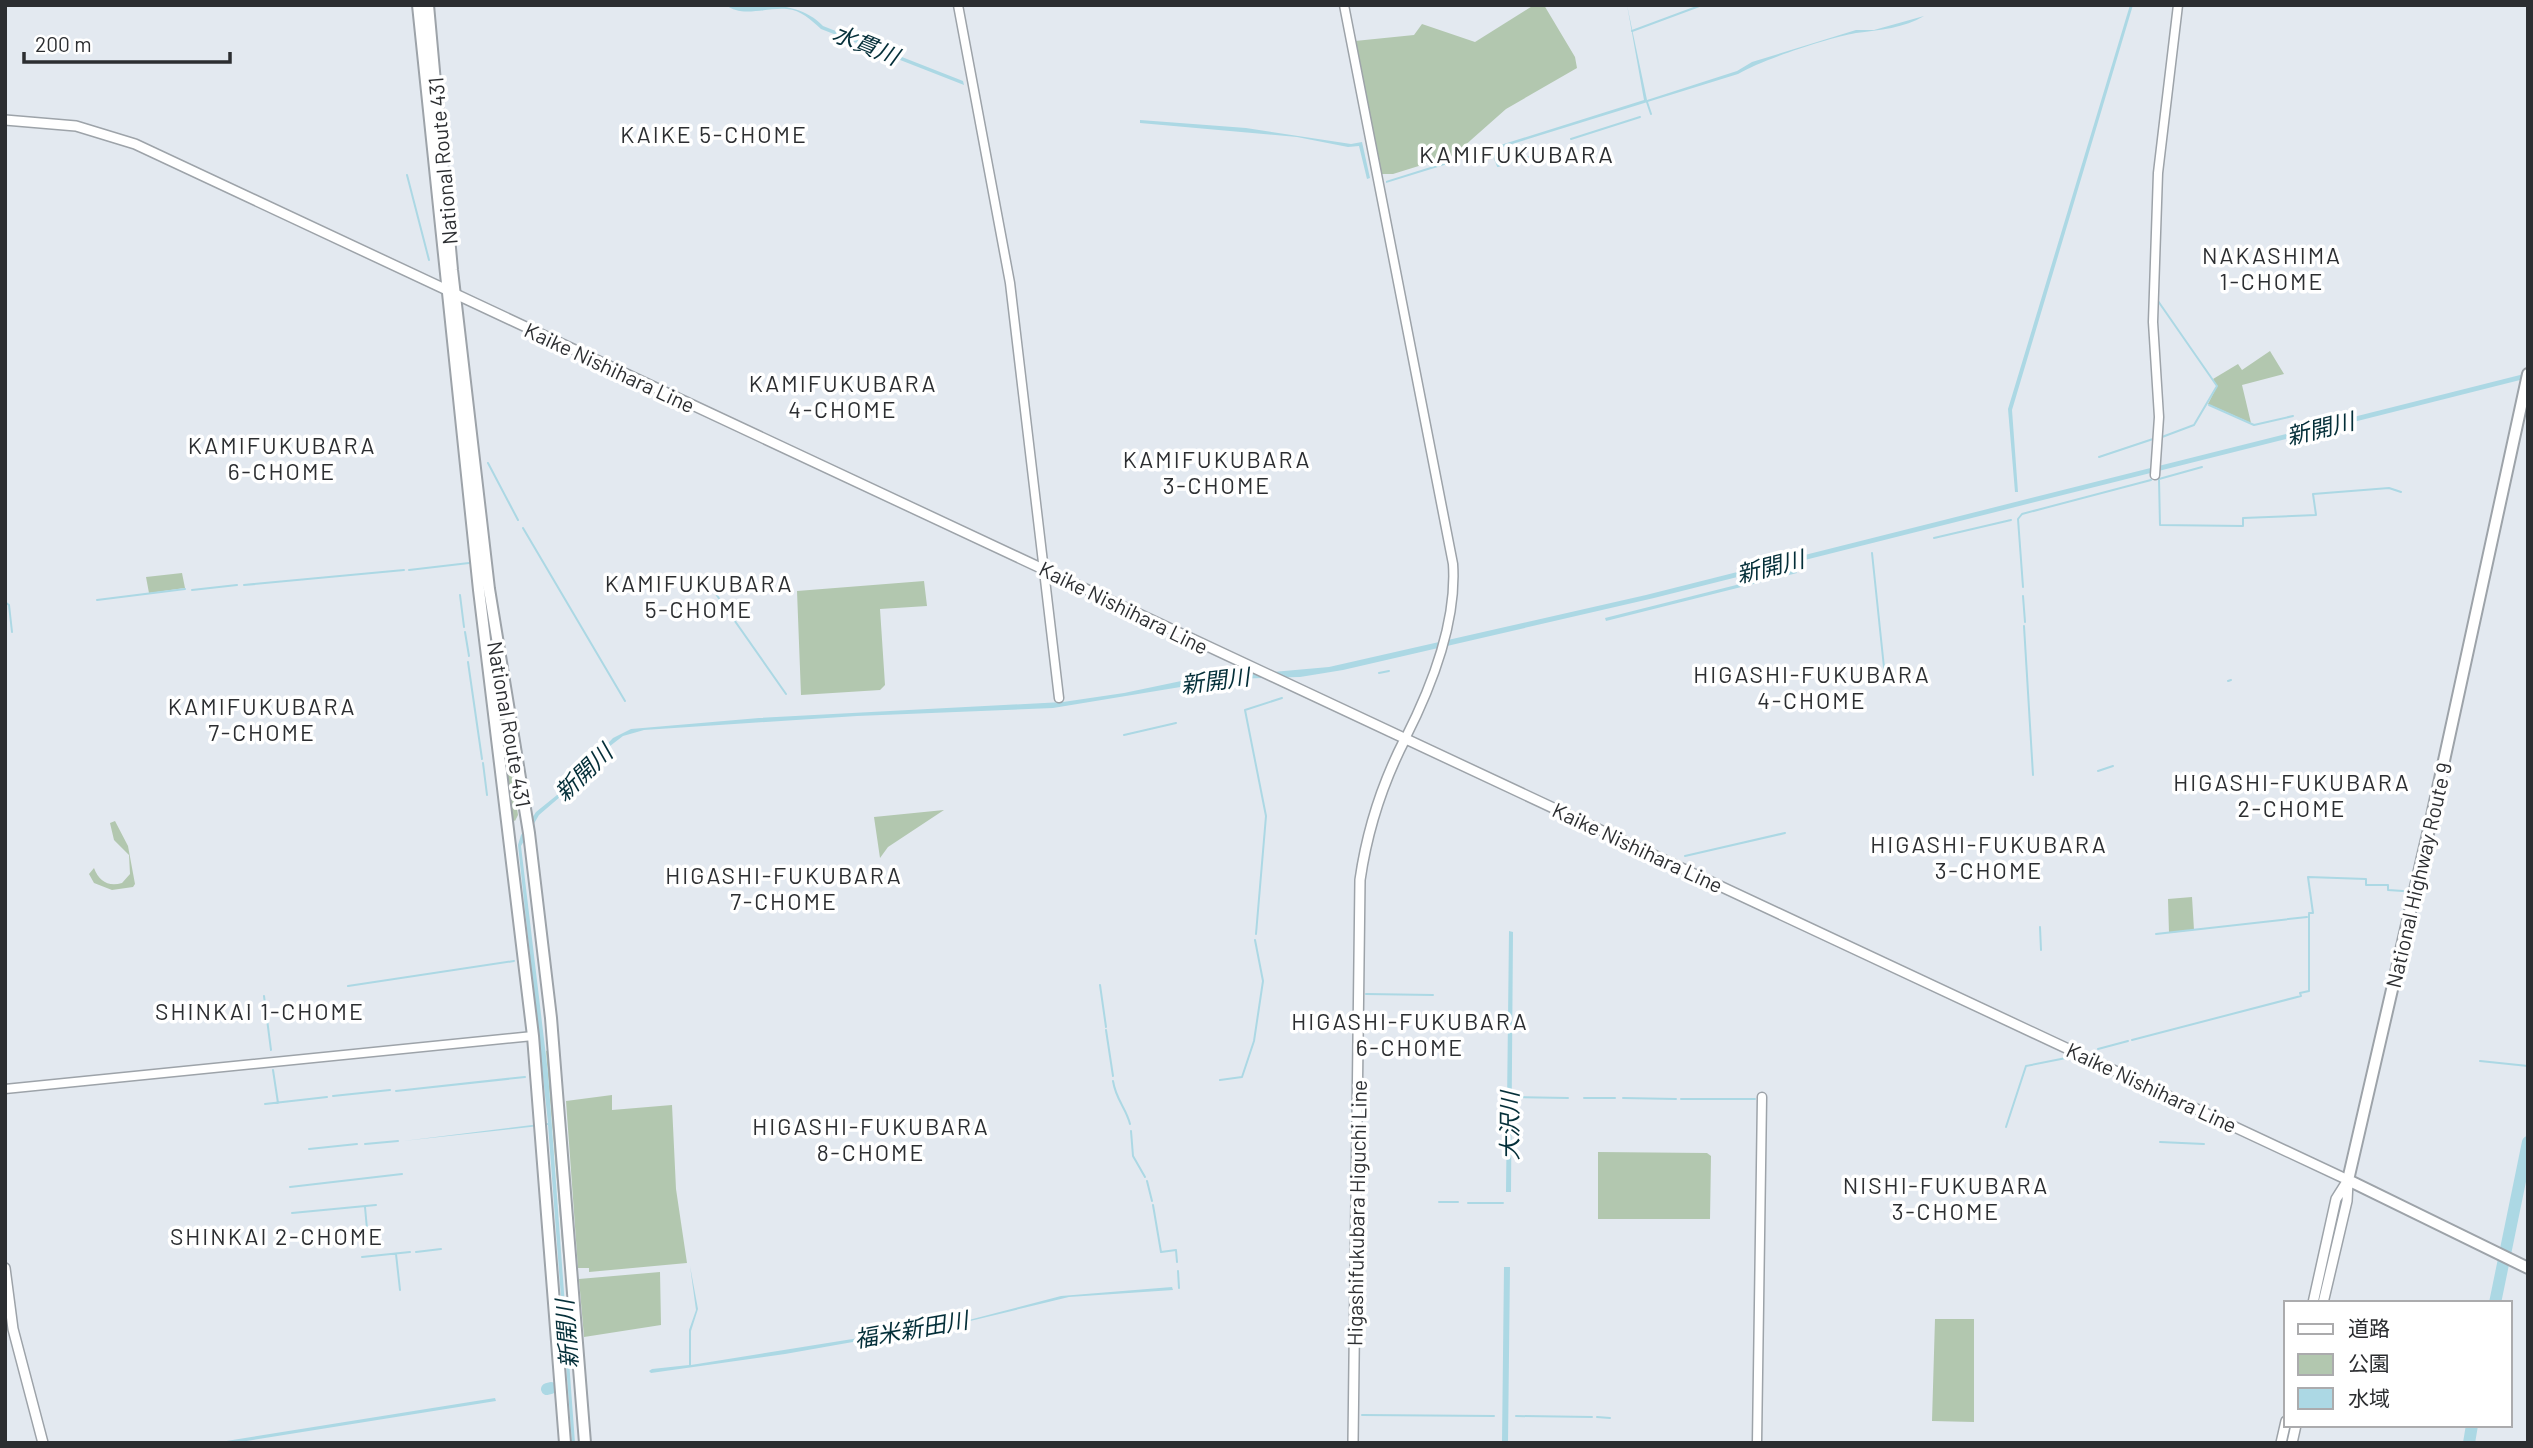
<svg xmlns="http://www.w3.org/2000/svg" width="2533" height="1448" font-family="Barlow,'Noto Sans JP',sans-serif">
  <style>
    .green { fill: #b2c7af }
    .water { fill: #acd8e4 }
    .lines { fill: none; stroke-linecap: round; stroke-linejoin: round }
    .stream { stroke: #acd8e4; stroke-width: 2 }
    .river { stroke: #acd8e4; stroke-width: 12 }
    .tertiary-casing { stroke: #9da3a9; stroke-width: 11 }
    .secondary-casing { stroke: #9da3a9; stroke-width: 12 }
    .trunk-casing { stroke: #9da3a9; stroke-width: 14 }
    .tertiary { stroke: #fff; stroke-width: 8 }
    .secondary { stroke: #fff; stroke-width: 9 }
    .trunk { stroke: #fff; stroke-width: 10 }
    .labels { text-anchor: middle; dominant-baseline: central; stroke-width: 7; stroke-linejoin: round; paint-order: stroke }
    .street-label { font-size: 21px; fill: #2c2e31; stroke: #fff }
    .water-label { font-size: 23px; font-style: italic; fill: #042f39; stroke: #fff }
    .neighbourhood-label { font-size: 23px; letter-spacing: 2px; fill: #2c2e31; stroke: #fff }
    .quarter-label { font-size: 24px; letter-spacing: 2px; fill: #2c2e31; stroke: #fff }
  </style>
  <rect width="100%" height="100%" fill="#e3e9f0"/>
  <!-- green -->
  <path class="green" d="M 1534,5 L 1544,5 L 1575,57 L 1577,68 L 1506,109 L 1454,155 L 1393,174 L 1381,174 L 1355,41 L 1414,35 L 1422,24 L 1475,42 Z
    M 2270,351 L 2284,374 L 2242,385 L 2251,423 L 2208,404 L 2217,386 L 2213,379 L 2238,364 L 2242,370 Z
    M 182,573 L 185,588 L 149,593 L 146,577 Z
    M 924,581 L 927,606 L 880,609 L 885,685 L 880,690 L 801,695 L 797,591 Z
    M 490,631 L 518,815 L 515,821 L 511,819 Z
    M 944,810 L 888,847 L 880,858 L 874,817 Z
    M 115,821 L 128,846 L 135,884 L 133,887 L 112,890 L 94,883 L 89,874 L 94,868 C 99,881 108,887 122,883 L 130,874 L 129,855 L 114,840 L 110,823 Z
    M 2192,897 L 2194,930 L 2169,933 L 2168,899 Z
    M 550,1050 L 564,1266 L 546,1051 Z
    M 612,1095 L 612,1110 L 672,1105 L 676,1189 L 687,1263 L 589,1272 L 589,1268 L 578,1268 L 566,1101 Z
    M 1598,1152 L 1707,1153 L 1711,1156 L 1710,1219 L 1598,1219 Z
    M 660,1272 L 661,1325 L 584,1337 L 579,1279 Z
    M 1935,1319 L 1974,1319 L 1974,1422 L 1932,1421 Z"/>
  <!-- water -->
  <path class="water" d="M 726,5 C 759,5 799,0 823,26 L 963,81 L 964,85 L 821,29 C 811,20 801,10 787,9 C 768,7 741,18 726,5 Z
    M 1627,5 L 1647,100 L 1737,71 L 1752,62 L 1856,30 L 1874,30 L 1924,16 C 1905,28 1879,30 1856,33 C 1827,38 1762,60 1738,74 L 1386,183 L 1386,181 L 1644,100 Z
    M 2130,5 L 2133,5 L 2012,410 L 2018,492 L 2015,492 L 2008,409 Z
    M 1140,120 L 1246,128 L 1351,144 L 1362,142 L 1370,178 L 1367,179 L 1359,146 L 1348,147 L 1297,137 L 1140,123 Z
    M 2528,373 L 2528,378 L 1654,598 L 1343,670 L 1300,677 L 1229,679 L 1053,708 L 857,716 L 644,730 L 623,736 L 610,746 L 575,784 L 539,815 L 521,846 L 548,1073 L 575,1443 L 572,1443 L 548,1125 L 403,1141 L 548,1123 L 518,845 L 521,835 L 536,812 L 562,791 L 613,738 L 631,729 L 759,718 L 1063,702 L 1124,693 L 1186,680 L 1329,667 L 1646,595 Z
    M 1796,570 L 1797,573 L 1606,621 L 1605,618 Z
    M 1509,931 L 1513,932 L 1511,1192 L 1506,1192 Z
    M 690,1266 L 698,1309 L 691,1331 L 691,1365 L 965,1321 L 1061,1296 L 1172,1287 L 1173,1290 L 1069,1297 L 966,1322 L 785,1354 L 651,1373 L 649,1371 L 652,1369 L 689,1365 L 689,1330 L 696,1310 Z
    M 1504,1267 L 1510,1267 L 1508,1443 L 1502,1443 Z
    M 495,1398 L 496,1401 L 234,1443 L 214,1443 Z"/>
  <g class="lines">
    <!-- stream -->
    <path class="stream" d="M 1632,31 L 1702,5
      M 1647,102 L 1651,114
      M 1571,139 L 1640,117
      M 1491,149 L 1498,166 L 1532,156 L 1531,151
      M 407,175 L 429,260
      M 2158,301 L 2217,386 L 2194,425 L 2162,437
      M 2209,405 L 2254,425 L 2293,416
      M 2099,457 L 2153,439
      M 488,463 L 518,520
      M 2202,467 L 2159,479 L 2160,525 L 2243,526 L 2243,518 L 2316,515 L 2313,494 L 2389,488 L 2401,492
      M 523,528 L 625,701
      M 1934,538 L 2011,520
      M 1872,553 L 1885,677
      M 409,570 L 469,563
      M 244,585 L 404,570
      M 711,587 L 786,694
      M 2023,587 L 2018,519 L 2022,514 L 2151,480
      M 192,590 L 237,585
      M 460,595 L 464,627
      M 2023,596 L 2025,622
      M 97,600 L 185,589
      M 5,602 L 9,605 L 12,632
      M 2024,626 L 2033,775
      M 465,632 L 469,656
      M 468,662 L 482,759
      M 1379,673 L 1389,671
      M 2228,681 L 2231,680
      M 1124,735 L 1176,723
      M 483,763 L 487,795
      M 2098,771 L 2113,766
      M 1685,856 L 1785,833
      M 2309,913 L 2313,913 L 2308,877 L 2366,879 L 2366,885 L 2388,885 L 2388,890 L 2403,891
      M 2040,927 L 2041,950
      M 1256,934 L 1266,816 L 1245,710 L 1282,698
      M 2156,934 L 2307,917
      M 1100,985 L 1106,1027
      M 348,986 L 514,961
      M 1366,994 L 1433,995
      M 264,996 L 271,1050
      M 1106,1030 L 1113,1076
      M 2132,1040 L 2301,996 L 2300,993 L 2309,991 L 2309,914
      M 2098,1049 L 2128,1041
      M 2480,1061 L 2528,1066
      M 273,1070 L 278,1103
      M 1220,1080 L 1242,1077 L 1254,1041 L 1263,981 L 1255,940
      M 1113,1081 C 1116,1100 1126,1108 1130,1124
      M 396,1091 L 525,1077
      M 333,1096 L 390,1090
      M 1516,1097 L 1568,1098
      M 1584,1098 L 1615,1098
      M 1623,1098 L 1676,1099
      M 1681,1099 L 1755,1099
      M 265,1104 L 327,1097
      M 2006,1127 L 2026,1066 L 2066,1058
      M 1131,1131 L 1133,1156 L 1145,1177
      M 2160,1142 L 2204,1144
      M 365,1144 L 398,1141
      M 309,1149 L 357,1144
      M 1147,1181 L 1152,1201
      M 290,1187 L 402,1174
      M 1439,1202 L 1458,1202
      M 1468,1203 L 1503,1203
      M 1153,1205 L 1161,1252 L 1176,1250 L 1177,1262
      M 292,1213 L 376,1205
      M 344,1231 L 367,1229 L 365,1207
      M 416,1252 L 441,1249
      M 396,1254 L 400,1290
      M 362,1257 L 410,1252
      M 1178,1271 L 1179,1288
      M 1362,1415 L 1494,1416
      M 1516,1416 L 1592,1417
      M 1597,1417 L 1610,1418"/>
    <!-- river -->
    <path class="river" d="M 2495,1303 L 2528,1142
      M 547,1389 L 551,1388
      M 2469,1443 L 2472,1425"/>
    <!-- tertiary casing -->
    <g class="tertiary-casing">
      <path id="tertiary" d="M 958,5 L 1010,283 L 1059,698
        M 1344,5 L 1453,564 C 1457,622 1431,688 1405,739
        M 2155,475 L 2159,417 L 2153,322 L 2158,173 L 2178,5
        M 5,1089 L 533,1036
        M 1757,1443 L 1762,1097"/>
    </g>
    <!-- secondary casing -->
    <g class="secondary-casing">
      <path id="secondary" d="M 5,120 L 76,126 L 135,144 L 2348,1180
        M 5,1268 L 13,1329 L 43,1443
        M 2313,1303 L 2336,1199 L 2348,1180
        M 2323,1303 L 2347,1201 L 2348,1182
        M 1353,1443 L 1360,880 C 1367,831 1382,784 1405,739
        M 2281,1443 L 2286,1421
        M 2292,1443 L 2296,1425"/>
    </g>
    <!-- trunk casing -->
    <g class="trunk-casing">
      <path id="trunk" d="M 418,5 L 479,590 L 533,1036 L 565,1443
        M 428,5 L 452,270 L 489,589 L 529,833 L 551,1018 L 585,1443
        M 2528,374 L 2430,825 L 2348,1180 L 2528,1268"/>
    </g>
    <!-- tertiary -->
    <use href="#tertiary" class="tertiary"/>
    <!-- secondary -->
    <use href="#secondary" class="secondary"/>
    <!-- trunk -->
    <use href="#trunk" class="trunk"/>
  </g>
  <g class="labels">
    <!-- street labels -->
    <g class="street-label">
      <text transform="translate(442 161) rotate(-95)">National Route 431</text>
      <text transform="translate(610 367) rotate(25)">Kaike Nishihara Line</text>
      <text transform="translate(1124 607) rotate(26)">Kaike Nishihara Line</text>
      <text transform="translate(510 724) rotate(80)">National Route 431</text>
      <text transform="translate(1638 847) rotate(25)">Kaike Nishihara Line</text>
      <text transform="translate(2418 875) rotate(-77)">National Highway Route 9</text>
      <text transform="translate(2152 1087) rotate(25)">Kaike Nishihara Line</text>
      <text transform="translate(1356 1213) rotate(-89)">Higashifukubara Higuchi Line</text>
    </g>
    <!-- water labels -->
    <g class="water-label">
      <text transform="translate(866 44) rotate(22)">水貫川</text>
      <text transform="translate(2320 428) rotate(-14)">新開川</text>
      <text transform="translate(1770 566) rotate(-14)">新開川</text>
      <text transform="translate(1215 680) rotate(-7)">新開川</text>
      <text transform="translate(583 772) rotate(-44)">新開川</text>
      <text transform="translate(1509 1126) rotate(-90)">大沢川</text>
      <text transform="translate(911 1329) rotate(-10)">福米新田川</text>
      <text transform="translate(566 1334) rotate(-94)">新開川</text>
    </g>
    <!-- neighbourhood labels -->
    <g class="neighbourhood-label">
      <text x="714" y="134">KAIKE 5-CHOME</text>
      <text x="2272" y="255">NAKASHIMA<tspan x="2272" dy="26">1-CHOME</tspan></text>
      <text x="843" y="383">KAMIFUKUBARA<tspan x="843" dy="26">4-CHOME</tspan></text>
      <text x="282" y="445">KAMIFUKUBARA<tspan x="282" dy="26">6-CHOME</tspan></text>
      <text x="1217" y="459">KAMIFUKUBARA<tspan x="1217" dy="26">3-CHOME</tspan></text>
      <text x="699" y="583">KAMIFUKUBARA<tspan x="699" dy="26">5-CHOME</tspan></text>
      <text x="1812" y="674">HIGASHI-FUKUBARA<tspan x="1812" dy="26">4-CHOME</tspan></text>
      <text x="262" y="706">KAMIFUKUBARA<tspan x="262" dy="26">7-CHOME</tspan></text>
      <text x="2292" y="782">HIGASHI-FUKUBARA<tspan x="2292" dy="26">2-CHOME</tspan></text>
      <text x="1989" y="844">HIGASHI-FUKUBARA<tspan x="1989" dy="26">3-CHOME</tspan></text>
      <text x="784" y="875">HIGASHI-FUKUBARA<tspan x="784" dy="26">7-CHOME</tspan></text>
      <text x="260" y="1011">SHINKAI 1-CHOME</text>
      <text x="1410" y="1021">HIGASHI-FUKUBARA<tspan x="1410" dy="26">6-CHOME</tspan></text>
      <text x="871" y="1126">HIGASHI-FUKUBARA<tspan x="871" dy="26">8-CHOME</tspan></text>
      <text x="1946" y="1185">NISHI-FUKUBARA<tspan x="1946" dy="26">3-CHOME</tspan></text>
      <text x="277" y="1236">SHINKAI 2-CHOME</text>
    </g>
    <!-- quarter labels -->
    <g class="quarter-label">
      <text x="1517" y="153">KAMIFUKUBARA</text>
    </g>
  </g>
  <!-- border -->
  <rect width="2533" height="1448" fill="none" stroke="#2c2e31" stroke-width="14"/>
  <!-- legend -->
  <rect x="2284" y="1301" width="228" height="126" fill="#ffffff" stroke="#ababad" stroke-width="2"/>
  <rect x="2298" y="1324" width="35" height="10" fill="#ffffff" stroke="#ababad" stroke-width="2"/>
  <text x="2348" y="1336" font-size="21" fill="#2c2e31">道路</text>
  <rect x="2298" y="1354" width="35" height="21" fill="#b2c7af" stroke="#ababad" stroke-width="2"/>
  <text x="2348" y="1371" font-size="21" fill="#2c2e31">公園</text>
  <rect x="2298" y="1388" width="35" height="21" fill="#acd8e4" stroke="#ababad" stroke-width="2"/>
  <text x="2348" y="1406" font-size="21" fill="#2c2e31">水域</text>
  <!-- scale -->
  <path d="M24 52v10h206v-10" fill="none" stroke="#2c2e31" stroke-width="3.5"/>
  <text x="35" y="52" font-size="21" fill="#2c2e31" stroke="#ffffff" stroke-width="5" paint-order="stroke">200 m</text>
</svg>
